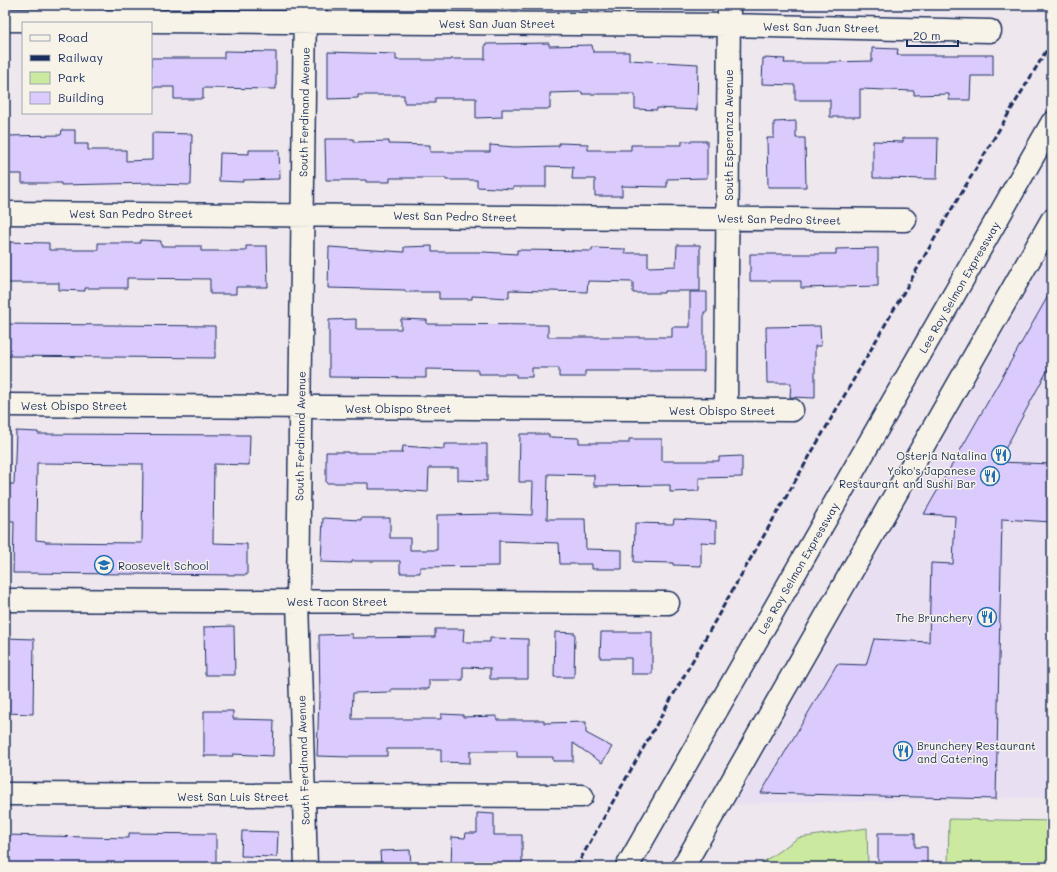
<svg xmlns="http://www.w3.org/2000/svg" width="1057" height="872" font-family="Mali,sans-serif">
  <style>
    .built { fill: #e9dff2 }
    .green { fill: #cce9a0; stroke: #748c7f }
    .building { fill: #dbcbfd; stroke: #1b2f5e; fill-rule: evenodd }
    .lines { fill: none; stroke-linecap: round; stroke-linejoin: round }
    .minor-casing { stroke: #1b2f5e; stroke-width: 25 }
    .highway-casing { stroke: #1b2f5e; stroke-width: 25 }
    .minor { stroke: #f7f3e8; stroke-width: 22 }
    .highway { stroke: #f7f3e8; stroke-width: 22 }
    .rail { stroke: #1b2f5e; stroke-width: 3; stroke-dasharray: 6 3; stroke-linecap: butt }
    .labels { text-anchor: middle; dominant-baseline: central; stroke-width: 3; stroke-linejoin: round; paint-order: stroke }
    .street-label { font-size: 11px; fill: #1b2f5e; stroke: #f7f3e8 }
    .poi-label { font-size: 11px; fill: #1b2f5e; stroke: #f7f3e8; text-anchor: end }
  </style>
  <rect width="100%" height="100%" fill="#efe7ee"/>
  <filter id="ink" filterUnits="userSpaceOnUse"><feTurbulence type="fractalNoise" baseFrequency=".025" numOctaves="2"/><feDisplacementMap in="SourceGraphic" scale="8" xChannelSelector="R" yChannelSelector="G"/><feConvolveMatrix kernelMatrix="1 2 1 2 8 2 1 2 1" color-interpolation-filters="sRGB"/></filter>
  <g filter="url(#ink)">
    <!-- built -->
    <path class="built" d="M 1052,247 L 1052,797 L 734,804 L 830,637 Z"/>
    <!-- green -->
    <path class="green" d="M 949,819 L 1052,821 L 1052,867 L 948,867 Z
      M 867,828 L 868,867 L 756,867 L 798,838 Z"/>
    <!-- building -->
    <path class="building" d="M 549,43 L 549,46 L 592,45 L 593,52 L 629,52 L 629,60 L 698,64 L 697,110 L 657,108 L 657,110 L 635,109 L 635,94 L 582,94 L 582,92 L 550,93 L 550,109 L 502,109 L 502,117 L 476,118 L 476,98 L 435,98 L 435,103 L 404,103 L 404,95 L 358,95 L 358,98 L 328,99 L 328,52 L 396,54 L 396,60 L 451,60 L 451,59 L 485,59 L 485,44 Z
      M 872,48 L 898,49 L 897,55 L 993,55 L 993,76 L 971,76 L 970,100 L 949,100 L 949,94 L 914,95 L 914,91 L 860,89 L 860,117 L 830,117 L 830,100 L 795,100 L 795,85 L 762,84 L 763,58 L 785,59 L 784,63 L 829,63 L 829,62 L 872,61 Z
      M 224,51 L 276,52 L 276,89 L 203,88 L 203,99 L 174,99 L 174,87 L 151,87 L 151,58 L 224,58 Z
      M 796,121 L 796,138 L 805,138 L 806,187 L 768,187 L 767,138 L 774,138 L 774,122 Z
      M 62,130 L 75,130 L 75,144 L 88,144 L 88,150 L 126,150 L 126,161 L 152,160 L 152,133 L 192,134 L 191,185 L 152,184 L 152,183 L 61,185 L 61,183 L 22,183 L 22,174 L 5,174 L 5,136 L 61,135 Z
      M 903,138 L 938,138 L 937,179 L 873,178 L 873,141 L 903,142 Z
      M 325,139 L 354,139 L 354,142 L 389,141 L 389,144 L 430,145 L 430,152 L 490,152 L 490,145 L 514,147 L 559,146 L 559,143 L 588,144 L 588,150 L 631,150 L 631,145 L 682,145 L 682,141 L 707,141 L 707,178 L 667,179 L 667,187 L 622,186 L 622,196 L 595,196 L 595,179 L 572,179 L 573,167 L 546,166 L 546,187 L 513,187 L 513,189 L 477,187 L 477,180 L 446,180 L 446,178 L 390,178 L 390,182 L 366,182 L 366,180 L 326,180 Z
      M 249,150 L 279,150 L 280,179 L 243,180 L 243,182 L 219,181 L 220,153 L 249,154 Z
      M 140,240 L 161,241 L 161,246 L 201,246 L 201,251 L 246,251 L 246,246 L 267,246 L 268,287 L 236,287 L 236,294 L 210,294 L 210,279 L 127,278 L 127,288 L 85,288 L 85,291 L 59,290 L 59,283 L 5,283 L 5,242 L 49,243 L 49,250 L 98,250 L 98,243 L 140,243 Z
      M 677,245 L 700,245 L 700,291 L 664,291 L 664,293 L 633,293 L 633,282 L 588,281 L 587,292 L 509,290 L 509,298 L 472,296 L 472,299 L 439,299 L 439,292 L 405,292 L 405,290 L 328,288 L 329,247 L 404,252 L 404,247 L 432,246 L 432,252 L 484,252 L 517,254 L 517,250 L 592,251 L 592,248 L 625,249 L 625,253 L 648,253 L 648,267 L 676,266 Z
      M 878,248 L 878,286 L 801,288 L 801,281 L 750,281 L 750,254 L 836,254 L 836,249 Z
      M 1052,289 L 1052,362 L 998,462 L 1052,464 L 1052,522 L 1002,519 L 996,799 L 761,793 L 837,664 L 866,665 L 874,639 L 929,642 L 931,563 L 953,564 L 955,516 L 924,514 Z
      M 690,292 L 707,292 L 707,312 L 704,312 L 704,371 L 585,371 L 585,377 L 559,377 L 559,368 L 532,368 L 532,377 L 516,377 L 516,374 L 478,374 L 478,370 L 426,369 L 426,378 L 329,377 L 329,320 L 356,319 L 356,329 L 401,329 L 401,319 L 427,320 L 427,324 L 548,325 L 548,337 L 672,337 L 672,327 L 690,327 Z
      M 5,324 L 215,326 L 215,358 L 5,356 Z
      M 820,326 L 821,346 L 815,346 L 815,398 L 790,397 L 791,383 L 767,383 L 766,327 Z
      M 16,431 L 38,432 L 38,434 L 250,435 L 249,465 L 214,464 L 213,543 L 247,544 L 247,575 L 13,573 L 14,521 L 5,521 L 5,484 L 14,484 ZM 37,463 L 143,464 L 142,543 L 45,542 L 45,541 L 36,540 Z
      M 520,434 L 549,434 L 549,437 L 579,438 L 579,443 L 629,443 L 629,439 L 662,439 L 662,461 L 719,461 L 719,457 L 742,456 L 742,477 L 699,478 L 699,491 L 670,492 L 670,485 L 594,486 L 594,475 L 548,474 L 547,519 L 585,519 L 586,549 L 622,550 L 622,569 L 592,569 L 592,564 L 560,564 L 559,543 L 499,541 L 499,566 L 420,567 L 420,573 L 400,573 L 400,561 L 352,561 L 352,563 L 321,562 L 323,518 L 361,520 L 361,518 L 390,518 L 390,538 L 410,538 L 410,550 L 437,550 L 437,515 L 503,514 L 532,515 L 533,482 L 519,482 Z
      M 444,444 L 487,444 L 487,481 L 458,480 L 458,468 L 429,468 L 428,492 L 400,490 L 400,489 L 368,489 L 368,483 L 326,483 L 326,452 L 348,452 L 348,453 L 402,453 L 403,446 L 444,449 Z
      M 674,519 L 716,521 L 716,543 L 701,542 L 701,566 L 673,565 L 673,563 L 634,562 L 635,523 L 673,524 Z
      M 234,626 L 235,675 L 205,675 L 204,627 Z
      M 435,629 L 464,629 L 463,642 L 490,642 L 490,638 L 528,639 L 528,679 L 490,679 L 490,668 L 463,667 L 463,680 L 429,680 L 429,689 L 391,689 L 391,692 L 353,693 L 352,719 L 441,719 L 441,714 L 463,715 L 463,717 L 497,716 L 497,720 L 544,720 L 544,723 L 586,722 L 586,733 L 612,747 L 602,763 L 573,743 L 573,761 L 553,761 L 553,757 L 517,757 L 517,751 L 470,751 L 470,763 L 441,762 L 441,749 L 387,749 L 387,756 L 350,756 L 350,757 L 317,756 L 319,699 L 320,699 L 319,635 L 352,634 L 352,638 L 435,637 Z
      M 555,632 L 575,633 L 574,677 L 554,677 Z
      M 601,632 L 652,632 L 652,674 L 631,674 L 631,658 L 600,658 Z
      M 5,638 L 34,639 L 33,714 L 5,713 Z
      M 204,711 L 233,711 L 233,719 L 274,720 L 273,756 L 233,754 L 233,756 L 204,756 Z
      M 477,813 L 494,814 L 494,835 L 522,835 L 522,867 L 451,867 L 452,837 L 465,838 L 466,833 L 477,833 Z
      M 242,831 L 278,832 L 277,857 L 241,856 Z
      M 129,833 L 216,834 L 216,867 L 5,867 L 5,835 L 129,838 Z
      M 878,833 L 915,833 L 915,847 L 927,847 L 927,867 L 878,867 Z
      M 410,850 L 411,867 L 381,867 L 380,851 Z"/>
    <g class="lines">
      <!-- minor casing -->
      <g class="minor-casing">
        <path id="minor" d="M 305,5 L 298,601 L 306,867
          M 5,20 L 729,25 L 990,31
          M 5,213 L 905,220
          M 5,405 L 792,410
          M 726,410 L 729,5
          M 5,600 L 668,603
          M 5,794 L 582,796"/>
      </g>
      <!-- highway casing -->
      <g class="highway-casing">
        <path id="highway" d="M 627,867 L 1052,123
          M 683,867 L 1052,220"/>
      </g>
      <!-- minor -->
      <use href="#minor" class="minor"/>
      <!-- highway -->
      <use href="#highway" class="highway"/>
      <!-- rail -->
      <path class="rail" d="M 576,867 L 728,598 L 947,217 L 1052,41"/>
    </g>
  </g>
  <!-- icons -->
  <defs>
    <g id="restaurant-ring" transform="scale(1)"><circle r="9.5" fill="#f7f3e8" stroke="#1f6fb2" stroke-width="1.5"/><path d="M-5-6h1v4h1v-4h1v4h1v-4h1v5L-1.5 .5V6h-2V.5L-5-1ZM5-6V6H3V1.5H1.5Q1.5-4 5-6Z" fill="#1f6fb2"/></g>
    <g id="school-ring" transform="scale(1)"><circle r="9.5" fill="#f7f3e8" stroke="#1f6fb2" stroke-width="1.5"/><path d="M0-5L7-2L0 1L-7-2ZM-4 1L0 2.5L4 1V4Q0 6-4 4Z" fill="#1f6fb2"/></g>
  </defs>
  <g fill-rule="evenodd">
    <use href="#restaurant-ring" x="1001" y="455"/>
    <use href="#restaurant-ring" x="990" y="476"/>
    <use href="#school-ring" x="104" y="565"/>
    <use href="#restaurant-ring" x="987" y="617"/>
    <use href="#restaurant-ring" x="903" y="751"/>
  </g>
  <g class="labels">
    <!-- street labels -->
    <g class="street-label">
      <text x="497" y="23">West San Juan Street</text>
      <text transform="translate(821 27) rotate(1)">West San Juan Street</text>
      <text transform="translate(304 112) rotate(-89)">South Ferdinand Avenue</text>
      <text transform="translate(728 135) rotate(-90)">South Esperanza Avenue</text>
      <text x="131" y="213">West San Pedro Street</text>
      <text transform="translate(455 216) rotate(1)">West San Pedro Street</text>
      <text transform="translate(779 219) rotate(1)">West San Pedro Street</text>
      <text transform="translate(959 287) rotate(-60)">Lee Roy Selmon Expressway</text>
      <text x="74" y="405">West Obispo Street</text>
      <text x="398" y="408">West Obispo Street</text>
      <text x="722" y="410">West Obispo Street</text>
      <text transform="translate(300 436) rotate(-89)">South Ferdinand Avenue</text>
      <text transform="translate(798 568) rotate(-60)">Lee Roy Selmon Expressway</text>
      <text x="337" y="601">West Tacon Street</text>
      <text transform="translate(303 760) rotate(-92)">South Ferdinand Avenue</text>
      <text x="233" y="796">West San Luis Street</text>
    </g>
    <!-- poi labels -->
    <g class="poi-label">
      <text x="987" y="455">Osteria Natalina</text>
      <text x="976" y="470">Yoko's Japanese<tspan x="976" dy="13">Restaurant and Sushi Bar</tspan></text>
      <text x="118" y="565" text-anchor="start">Roosevelt School</text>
      <text x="973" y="617">The Brunchery</text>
      <text x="917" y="745" text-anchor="start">Brunchery Restaurant<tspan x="917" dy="13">and Catering</tspan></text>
    </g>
  </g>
  <!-- margin -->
  <rect width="1057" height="872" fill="none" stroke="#f7f3e8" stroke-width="20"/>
  <rect x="10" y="10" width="1037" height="852" fill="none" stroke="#1b2f5e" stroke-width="1.5" filter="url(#ink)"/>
  <!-- legend -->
  <rect x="22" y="22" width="130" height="92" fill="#f7f3e8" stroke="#9fa5b1"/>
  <rect x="30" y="35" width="20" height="6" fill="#f7f3e8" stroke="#9fa5b1"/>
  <text x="58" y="42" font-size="12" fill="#1b2f5e">Road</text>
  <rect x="30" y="55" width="20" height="6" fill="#1b2f5e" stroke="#9fa5b1"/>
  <text x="58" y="62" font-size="12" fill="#1b2f5e">Railway</text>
  <rect x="30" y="72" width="20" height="12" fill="#cce9a0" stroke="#9fa5b1"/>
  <text x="58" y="82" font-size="12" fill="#1b2f5e">Park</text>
  <rect x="30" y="92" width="20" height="12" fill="#dbcbfd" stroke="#9fa5b1"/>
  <text x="58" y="102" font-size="12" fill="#1b2f5e">Building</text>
  <!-- scale -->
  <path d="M907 40v6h51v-6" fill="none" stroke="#1b2f5e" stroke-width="2"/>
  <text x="913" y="40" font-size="12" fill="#1b2f5e" stroke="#f7f3e8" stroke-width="3" paint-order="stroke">20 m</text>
</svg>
